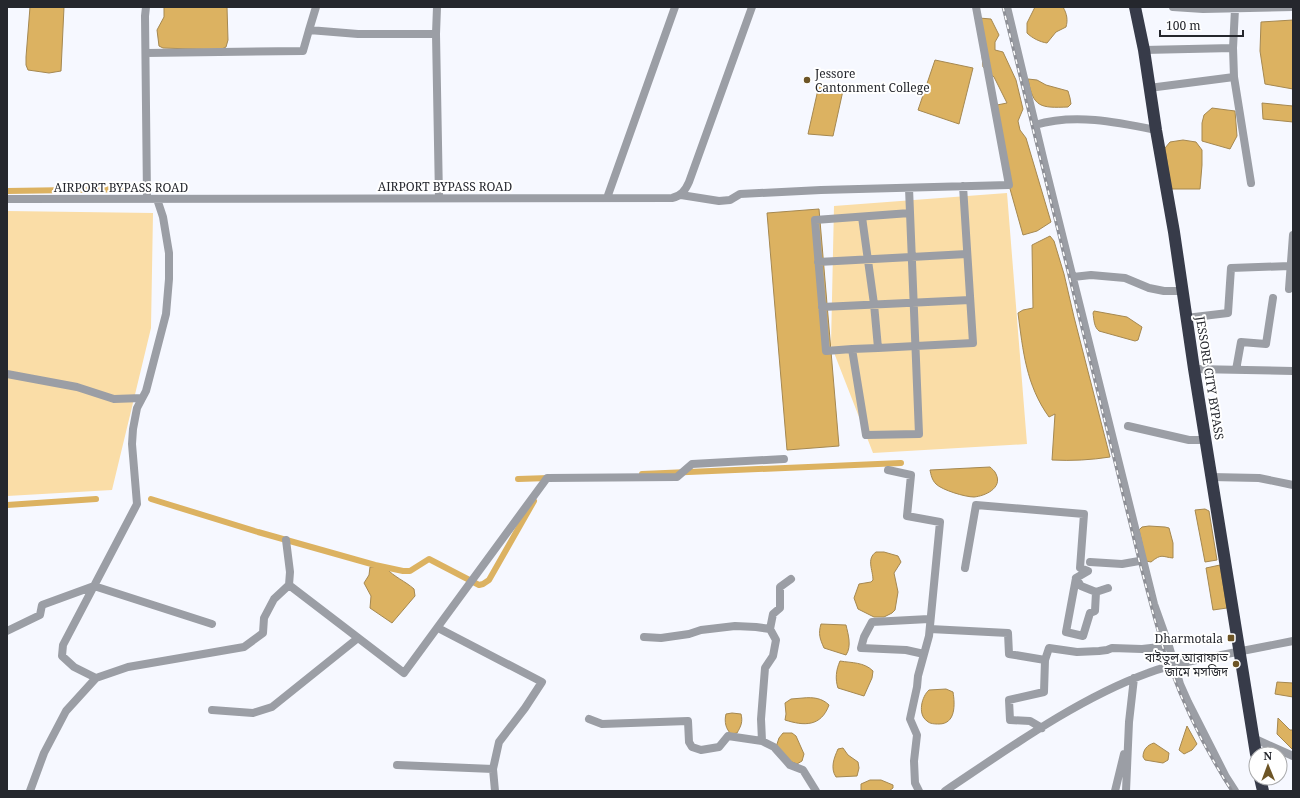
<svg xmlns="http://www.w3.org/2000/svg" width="1300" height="798" font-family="'Noto Serif','Noto Sans Bengali',serif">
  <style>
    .green { fill: #fadda7 }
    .water { fill: #dcb261; stroke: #a58851 }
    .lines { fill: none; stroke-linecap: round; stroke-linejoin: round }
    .canal { stroke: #dcb261; stroke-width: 6 }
    .minor { stroke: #9b9ea5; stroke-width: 8 }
    .highway { stroke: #373b49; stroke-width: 12 }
    .rail-casing { stroke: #8e9097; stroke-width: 3 }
    .rail { stroke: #fff; stroke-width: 1.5; stroke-dasharray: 4.5; stroke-linecap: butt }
    .poi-dot { fill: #6d5526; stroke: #fff; stroke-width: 1.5 }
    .labels { text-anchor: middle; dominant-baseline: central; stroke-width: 4; stroke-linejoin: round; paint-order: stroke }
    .poi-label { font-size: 12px; fill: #25272d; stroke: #fff; text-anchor: end }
    .street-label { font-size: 12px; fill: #25272d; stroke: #fff }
  </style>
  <rect width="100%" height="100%" fill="#f6f8ff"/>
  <!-- green -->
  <path class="green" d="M 1007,193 L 1027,444 L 873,453 L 831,345 L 834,206 Z
    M 7,211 L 153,213 L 151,328 L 112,490 L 7,496 Z"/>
  <!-- water -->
  <path class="water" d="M 30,7 L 64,7 L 61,71 L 49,73 L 28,70 L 26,65 L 26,57 Z
    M 164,7 L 227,7 L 228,40 L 226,47 L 220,50 L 163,48 L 159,46 L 157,30 L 164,17 Z
    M 1035,7 L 1063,7 C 1067,14 1068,20 1066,27 L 1056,32 L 1047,43 C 1040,42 1032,38 1027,33 L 1027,23 Z
    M 979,18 L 991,19 L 999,35 L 995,42 L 995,50 L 1003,52 L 1016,80 L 1023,109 L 1018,121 L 1020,130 L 1026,138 L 1051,222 L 1037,231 L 1023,235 L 1005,171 L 992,106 L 1007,103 L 994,77 L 983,67 Z
    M 1293,20 L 1293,89 L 1265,84 L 1260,51 L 1261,22 Z
    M 935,60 L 973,68 L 959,124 L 918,110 Z
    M 1028,79 L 1037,80 L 1046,85 L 1068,91 L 1070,98 L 1071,104 L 1068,107 C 1041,108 1033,108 1028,79 Z
    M 819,85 L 844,86 L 833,136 L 808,134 Z
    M 1262,103 L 1293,106 L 1293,122 L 1263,119 Z
    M 1212,108 L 1235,111 L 1237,136 L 1230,149 L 1202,141 L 1202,123 L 1204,115 Z
    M 1183,140 L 1196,142 L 1202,150 L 1202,165 L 1200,189 L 1171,189 L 1165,148 L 1170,142 Z
    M 819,209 L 839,446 L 787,450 L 767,213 Z
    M 1050,236 L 1054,241 L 1064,274 L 1074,317 L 1110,457 C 1091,460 1072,461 1052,460 L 1055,414 L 1049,417 C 1026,385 1023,351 1018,313 L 1023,310 L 1033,308 L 1032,245 Z
    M 1094,311 L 1127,317 L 1142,327 L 1138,340 L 1135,341 L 1099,331 C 1094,327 1094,320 1093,313 Z
    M 990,467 C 992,469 995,471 996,474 C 1003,488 985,496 974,497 C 965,497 942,490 936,484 C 932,480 931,475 930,470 Z
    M 1205,509 L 1209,511 L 1217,560 L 1205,562 L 1195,510 Z
    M 1149,526 L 1165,527 L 1169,528 L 1173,543 L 1173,558 C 1162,557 1162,553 1151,562 L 1146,561 L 1139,530 L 1142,527 Z
    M 876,552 L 884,552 L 898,556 L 901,562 L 894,573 L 898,592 L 895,610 L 892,613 L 884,617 L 874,617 L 858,609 L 854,598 L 859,584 L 871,582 L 873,580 C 873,570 866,559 876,552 Z
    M 1220,565 L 1227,608 L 1213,610 L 1206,568 Z
    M 370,567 L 386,568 C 394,577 405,581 414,589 L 415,596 L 392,623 L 370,608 L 371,596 L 364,583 L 369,575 Z
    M 821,624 L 846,625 C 848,634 852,646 846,655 L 824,648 C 820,639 818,634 821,624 Z
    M 840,661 C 852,663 864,662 873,671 L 872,678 L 864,696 L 838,688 C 835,679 836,670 840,661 Z
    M 1277,682 L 1293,683 L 1293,697 L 1275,694 Z
    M 946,689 L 953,692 C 955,704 956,724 939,724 C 935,724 930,724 927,721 C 917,714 922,696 929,690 Z
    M 803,698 C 813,697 822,698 829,705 C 821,727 804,726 785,720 L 786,714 L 785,703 L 791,699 Z
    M 732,713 L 741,714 C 743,722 741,726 737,733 L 731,734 C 726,729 724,722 726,714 Z
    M 1278,718 L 1290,730 L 1293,730 L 1293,750 L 1277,734 Z
    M 1187,726 L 1197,744 L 1192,750 L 1184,754 L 1179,750 Z
    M 783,733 L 792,733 L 796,736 L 804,754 L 802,761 L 797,764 L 792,762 L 776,747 L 779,738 Z
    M 1154,743 L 1169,753 L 1168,760 L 1163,763 L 1145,760 L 1143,757 C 1143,750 1147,745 1154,743 Z
    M 843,748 L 848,755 L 858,762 L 859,768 L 857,776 L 836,777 C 830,768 834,758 838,749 Z
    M 870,780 L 881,780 L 893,785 L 893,788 L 889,791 L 861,791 L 861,784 Z"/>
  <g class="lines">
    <!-- canal -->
    <path class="canal" d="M 7,191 L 138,189
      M 642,474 L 901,463
      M 518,479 L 549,478
      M 151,499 L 258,532 L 375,565 L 403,571 L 410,571 L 429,559 L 479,585 L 483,584 L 489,580 L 534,501
      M 7,505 L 96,499"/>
    <!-- minor -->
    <path class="minor" d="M 146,7 L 145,16 L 147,198
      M 1007,7 L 1044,162 L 1154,604 L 1169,646 L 1180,684 L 1188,702 L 1226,777 L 1235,791
      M 1173,7 L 1203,9 L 1293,7
      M 1235,9 L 1233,48 L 1234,77 L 1251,183
      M 309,30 L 316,7
      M 436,34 L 437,7
      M 1144,50 L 1233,48
      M 146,53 L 303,51 L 309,30 L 358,34 L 436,34 L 439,198
      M 1149,88 L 1234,77
      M 1035,125 C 1074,113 1117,122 1156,130
      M 909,188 L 919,434 L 866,435 L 852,349 L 826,351 L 815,220 L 910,213
      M 681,195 L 719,201 L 730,200 L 740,194 L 821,190 L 1009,185 L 976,7
      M 607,198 L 675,7
      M 7,199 L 672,198 C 681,196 685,191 689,182 L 752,7
      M 157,199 L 163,217 L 169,253 L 169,279 L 166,314 L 146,391 L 137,408 L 133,429 L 132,444 L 137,504 L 63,645 L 62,656 L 74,667 L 96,678 L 128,667 L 244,647 L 263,633 L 264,618 L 274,599 L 289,585 L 290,572 L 286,540
      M 862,217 L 874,304 L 878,348 L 973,343 L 963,186
      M 818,262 L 967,254
      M 1073,277 L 1091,275 L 1125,278 L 1149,288 L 1164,291 L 1182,291
      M 1289,289 L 1293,235
      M 822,307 L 970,300
      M 1186,318 L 1228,313 L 1231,268 L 1290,266
      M 852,349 L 878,348
      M 1194,369 L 1293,371
      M 1236,370 L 1241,342 L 1266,344 L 1273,298
      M 7,374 L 77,387 L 114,399 L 142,398
      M 1128,426 L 1189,440 L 1205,440
      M 888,470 L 911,475 L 907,516 L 940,522 L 929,636 L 918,676 L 917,687 L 910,719 L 917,735 L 914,761 L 915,783 L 919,791
      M 1211,477 L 1259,478 L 1293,485
      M 1090,562 L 1122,564 L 1139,561
      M 965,568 L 976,505 L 1084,514 L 1080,568 L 1088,571 L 1076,578 L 1066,632 L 1083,636 L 1090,613 L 1095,611 L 1096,592 L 1108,588
      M 1076,578 L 1081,586 L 1096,592
      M 289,585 L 404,673 L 547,478 L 677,477 L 692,464 L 784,459
      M 438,628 L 542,682 L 525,708 L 499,742 L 493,769 L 495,791
      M 770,629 L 773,614 L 780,608 L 780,587 L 791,579
      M 930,629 L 1008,633 L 1009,654 L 1045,660 L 1049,648 L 1077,652 L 1099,651 L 1107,650 L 1112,648 L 1142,649 L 1169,646
      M 7,631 L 40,615 L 42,605 L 94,586 L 212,624
      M 644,637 L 661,638 L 689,634 L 701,630 L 735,626 L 756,627 L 770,629 L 776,640 L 773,656 L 765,668 L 761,719 L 762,741 L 774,747 L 790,765 L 803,770 L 816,791
      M 924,654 L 906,650 L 861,648 L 864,637 L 872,622 L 929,619
      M 212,710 L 253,713 L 272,707 L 358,638
      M 589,719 L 602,724 L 688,721 L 689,742 L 692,747 L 701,750 L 719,747 L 728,736 L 762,741
      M 1042,728 L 1030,721 L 1010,720 L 1009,700 L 1044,692 L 1045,660
      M 1253,738 L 1293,756
      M 397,765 L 493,769
      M 30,791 L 44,753 L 66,711 L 96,678
      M 945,791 C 1008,749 1077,699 1148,673 C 1165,666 1183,663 1201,659 C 1232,653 1262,647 1293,641
      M 1115,791 L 1124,754 L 1125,754
      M 1126,791 L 1129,722 L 1134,678"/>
    <!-- highway -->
    <path class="highway" d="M 1135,7 L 1144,50 L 1156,130 L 1174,232 L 1194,369 L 1256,754
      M 1260,778 L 1263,791"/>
    <!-- rail casing -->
    <g class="rail-casing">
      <path id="rail" d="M 1003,7 L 1139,560 C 1149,596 1157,633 1170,668 C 1186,711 1207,753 1232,791"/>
    </g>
    <!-- rail -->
    <use href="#rail" class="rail"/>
  </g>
  <!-- markers -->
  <g class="poi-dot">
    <circle cx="807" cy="80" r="4"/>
    <rect x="1227" y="634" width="8" height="8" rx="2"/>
    <circle cx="1236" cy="664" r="4"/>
  </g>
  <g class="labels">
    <!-- poi labels -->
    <g class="poi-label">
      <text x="815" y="73" text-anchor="start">Jessore<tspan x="815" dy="14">Cantonment College</tspan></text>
      <text x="1223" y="638">Dharmotala</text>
      <text x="1228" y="657">বাইতুল আরাফাত<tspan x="1228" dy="14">জামে মসজিদ</tspan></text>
    </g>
    <!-- street labels -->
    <g class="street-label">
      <text x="445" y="186">AIRPORT BYPASS ROAD</text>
      <text x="121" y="187">AIRPORT BYPASS ROAD</text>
      <text transform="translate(1210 378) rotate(81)">JESSORE CITY BYPASS</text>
    </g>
  </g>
  <!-- border -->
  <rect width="1300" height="798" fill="none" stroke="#25272d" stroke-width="16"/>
  <!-- north arrow -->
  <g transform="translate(1268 766) rotate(359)"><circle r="19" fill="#ffffff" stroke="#a8a9ab"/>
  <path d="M0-3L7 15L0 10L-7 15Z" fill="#6d5526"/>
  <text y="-6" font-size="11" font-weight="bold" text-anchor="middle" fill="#25272d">N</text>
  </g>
  <!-- scale -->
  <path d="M1160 30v6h83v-6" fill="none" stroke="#25272d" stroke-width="2"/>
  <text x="1166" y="30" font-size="12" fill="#25272d" stroke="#ffffff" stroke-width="3" paint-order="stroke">100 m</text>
</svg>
